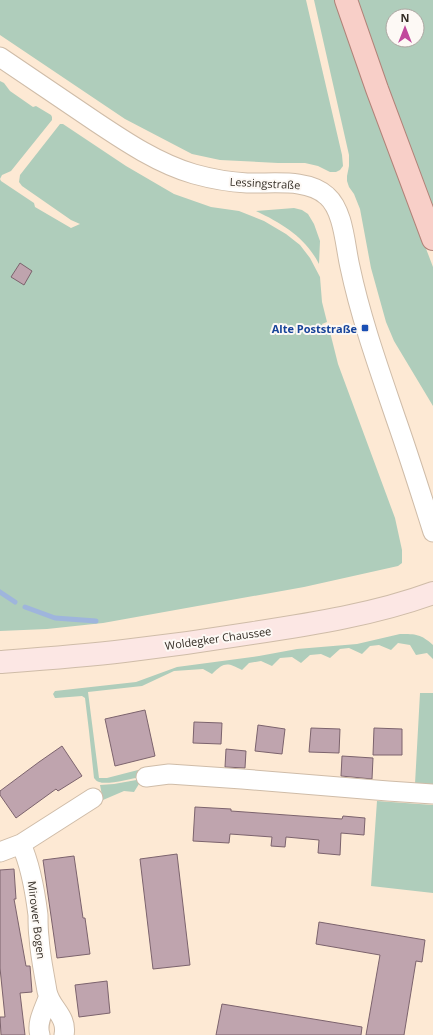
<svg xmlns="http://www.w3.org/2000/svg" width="433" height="1035" font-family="'Open Sans',sans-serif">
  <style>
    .green { fill: #afcdbb; fill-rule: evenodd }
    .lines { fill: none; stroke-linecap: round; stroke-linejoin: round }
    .stream { stroke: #9fb5dc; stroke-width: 5 }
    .building { fill: #bfa4ae; stroke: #7c636d }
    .minor-casing { stroke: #cfbca8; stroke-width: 21 }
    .secondary-casing { stroke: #cfbca8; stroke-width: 24 }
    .primary-casing { stroke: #b18278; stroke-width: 24 }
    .minor { stroke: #fff; stroke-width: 19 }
    .secondary { stroke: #fce7e4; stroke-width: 22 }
    .primary { stroke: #f8cfc8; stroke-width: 22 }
    .transit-dot { fill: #1a4fb4; stroke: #fdf9f5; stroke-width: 1.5 }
    .labels { text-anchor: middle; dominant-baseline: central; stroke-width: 4; stroke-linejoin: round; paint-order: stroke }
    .street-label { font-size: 11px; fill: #342d25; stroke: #fdf9f5 }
    .transit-label { font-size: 11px; font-weight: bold; fill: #164399; stroke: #fdf9f5; text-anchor: end }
  </style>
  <rect width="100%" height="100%" fill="#fde9d4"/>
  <!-- green -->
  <path class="green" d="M 0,0 L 306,0 L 342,155 L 343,166 L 340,170 L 336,172 L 330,172 L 318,166 L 305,163 L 278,163 L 220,160 L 192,154 L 125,119 L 0,35 Z
    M 314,0 L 336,0 L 367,93 L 433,267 L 433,406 L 394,341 L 386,322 L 371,268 L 360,209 L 354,194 L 349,187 L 347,181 L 347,176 L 349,166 L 349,155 Z
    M 358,0 L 433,0 L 433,210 L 413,158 ZM 393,16 L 417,16 L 417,40 L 393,40 Z
    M 0,81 L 4,83 L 10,91 L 33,107 L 36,106 L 51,115 L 52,117 L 52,120 L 11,171 L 2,175 L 0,179 L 1,181 L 34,203 L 35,207 L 71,228 L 80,224 L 71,220 L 22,186 L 19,182 L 20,175 L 60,124 L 63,124 L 126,166 L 174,194 L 211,207 L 239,211 L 264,221 L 286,234 L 300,245 L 310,258 L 320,277 L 322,302 L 327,322 L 322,324 L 325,333 L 330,332 L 338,364 L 395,518 L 402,550 L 402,563 L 398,566 L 304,587 L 103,623 L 47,629 L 0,631 Z
    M 294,208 L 302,210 L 308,214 L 314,224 L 320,241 L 319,264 C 305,237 283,224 256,211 Z
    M 400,634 C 416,634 421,634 433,645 L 433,659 L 427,653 L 416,655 L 410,645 L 398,643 L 391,650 L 379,645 L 370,646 L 362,654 L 349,648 L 340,649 L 330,658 L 321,654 L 310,655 L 301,663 L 292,657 L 280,658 L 272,666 L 261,661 L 249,663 L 242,670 C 227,662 224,662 212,674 L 203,669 L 174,671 L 142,686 L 88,692 L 99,778 L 107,778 L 138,770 L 140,777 C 131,779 107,785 99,782 C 96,781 96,780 94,778 L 89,731 L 85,698 L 82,696 L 56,698 L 55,698 L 53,694 L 55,691 L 136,682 L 177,667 L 259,656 L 297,649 L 357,644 Z
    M 420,693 L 433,693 L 433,785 L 415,784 Z
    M 142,779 L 134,792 L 124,791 L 103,800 L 100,785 L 114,784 Z
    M 377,801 L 433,805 L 433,893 L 371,886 Z"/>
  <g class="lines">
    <!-- stream -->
    <path class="stream" d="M 0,592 L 15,602
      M 25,607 L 55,618 L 96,621"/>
  </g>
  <!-- building -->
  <path class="building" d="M 20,263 L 32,271 L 24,285 L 11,277 Z
    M 145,710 L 155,756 L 115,766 L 105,719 Z
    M 194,722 L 222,723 L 221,744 L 193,743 Z
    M 258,725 L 285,729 L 282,754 L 255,751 Z
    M 311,728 L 340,729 L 339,753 L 309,752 Z
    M 374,728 L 402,729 L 402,755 L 373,755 Z
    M 62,746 L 82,776 L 58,791 L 56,789 L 16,818 L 0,795 L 0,791 L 39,762 Z
    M 226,749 L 246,751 L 245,768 L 225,767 Z
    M 342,756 L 373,758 L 372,779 L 341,776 Z
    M 195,807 L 231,809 L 231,811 L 342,819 L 343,816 L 365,818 L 364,835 L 341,833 L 340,855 L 318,853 L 319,840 L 286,837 L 285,847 L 271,846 L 272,837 L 230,834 L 229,843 L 193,841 Z
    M 177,854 L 190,965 L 153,969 L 140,859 Z
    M 74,856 L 83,918 L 85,918 L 90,954 L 57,958 L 43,860 Z
    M 14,869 L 16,899 L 14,899 L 26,966 L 30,966 L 32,992 L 20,993 L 25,1035 L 1,1035 L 0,1017 L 5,1017 L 0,968 L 0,870 Z
    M 319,922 L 425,940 L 422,962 L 416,961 L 404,1035 L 366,1035 L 380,955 L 316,944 Z
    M 107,981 L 110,1013 L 79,1017 L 75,985 Z
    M 222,1004 L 362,1027 L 361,1035 L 216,1035 Z"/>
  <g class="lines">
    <!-- minor casing -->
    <g class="minor-casing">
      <path id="minor" d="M 0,57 C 32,79 64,100 96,122 C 126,142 159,164 194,174 C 212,179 229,182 247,183 C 272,184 308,178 327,196 C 344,211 345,246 350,267 C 361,319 379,369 396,419 C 409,456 421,494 433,532
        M 146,777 L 169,774 L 242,779 L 388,791 L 433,794
        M 21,844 C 31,866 35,891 38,915 C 38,922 38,930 39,937 C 40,955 44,973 47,991 C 50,1008 68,1016 64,1035
        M 0,852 L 21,844 L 93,798
        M 40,1035 C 36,1023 44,1010 48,998"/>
    </g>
    <!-- secondary casing -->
    <g class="secondary-casing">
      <path id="secondary" d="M 0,662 C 41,659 83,656 124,651 C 167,646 210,640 253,633 C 312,624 376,614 433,593"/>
    </g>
    <!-- primary casing -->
    <g class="primary-casing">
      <path id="primary" d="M 346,0 L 377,89 L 433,239"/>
    </g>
    <!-- minor -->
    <use href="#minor" class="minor"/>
    <!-- secondary -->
    <use href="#secondary" class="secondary"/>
    <!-- primary -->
    <use href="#primary" class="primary"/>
  </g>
  <!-- markers -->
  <rect class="transit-dot" x="361" y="324" width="8" height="8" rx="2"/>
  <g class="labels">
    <!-- street labels -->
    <g class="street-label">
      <text transform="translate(265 183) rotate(3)">Lessingstraße</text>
      <text transform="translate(218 638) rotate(-8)">Woldegker Chaussee</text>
      <text transform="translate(37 920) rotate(83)">Mirower Bogen</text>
    </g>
    <!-- transit labels -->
    <g class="transit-label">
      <text x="357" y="328">Alte Poststraße</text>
    </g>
  </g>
  <!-- north arrow -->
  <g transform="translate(405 28)"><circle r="19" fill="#fdf9f5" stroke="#ada7a2"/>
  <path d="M0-3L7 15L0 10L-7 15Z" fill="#c1489c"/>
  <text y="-6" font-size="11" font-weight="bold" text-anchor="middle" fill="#342d25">N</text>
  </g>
</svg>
